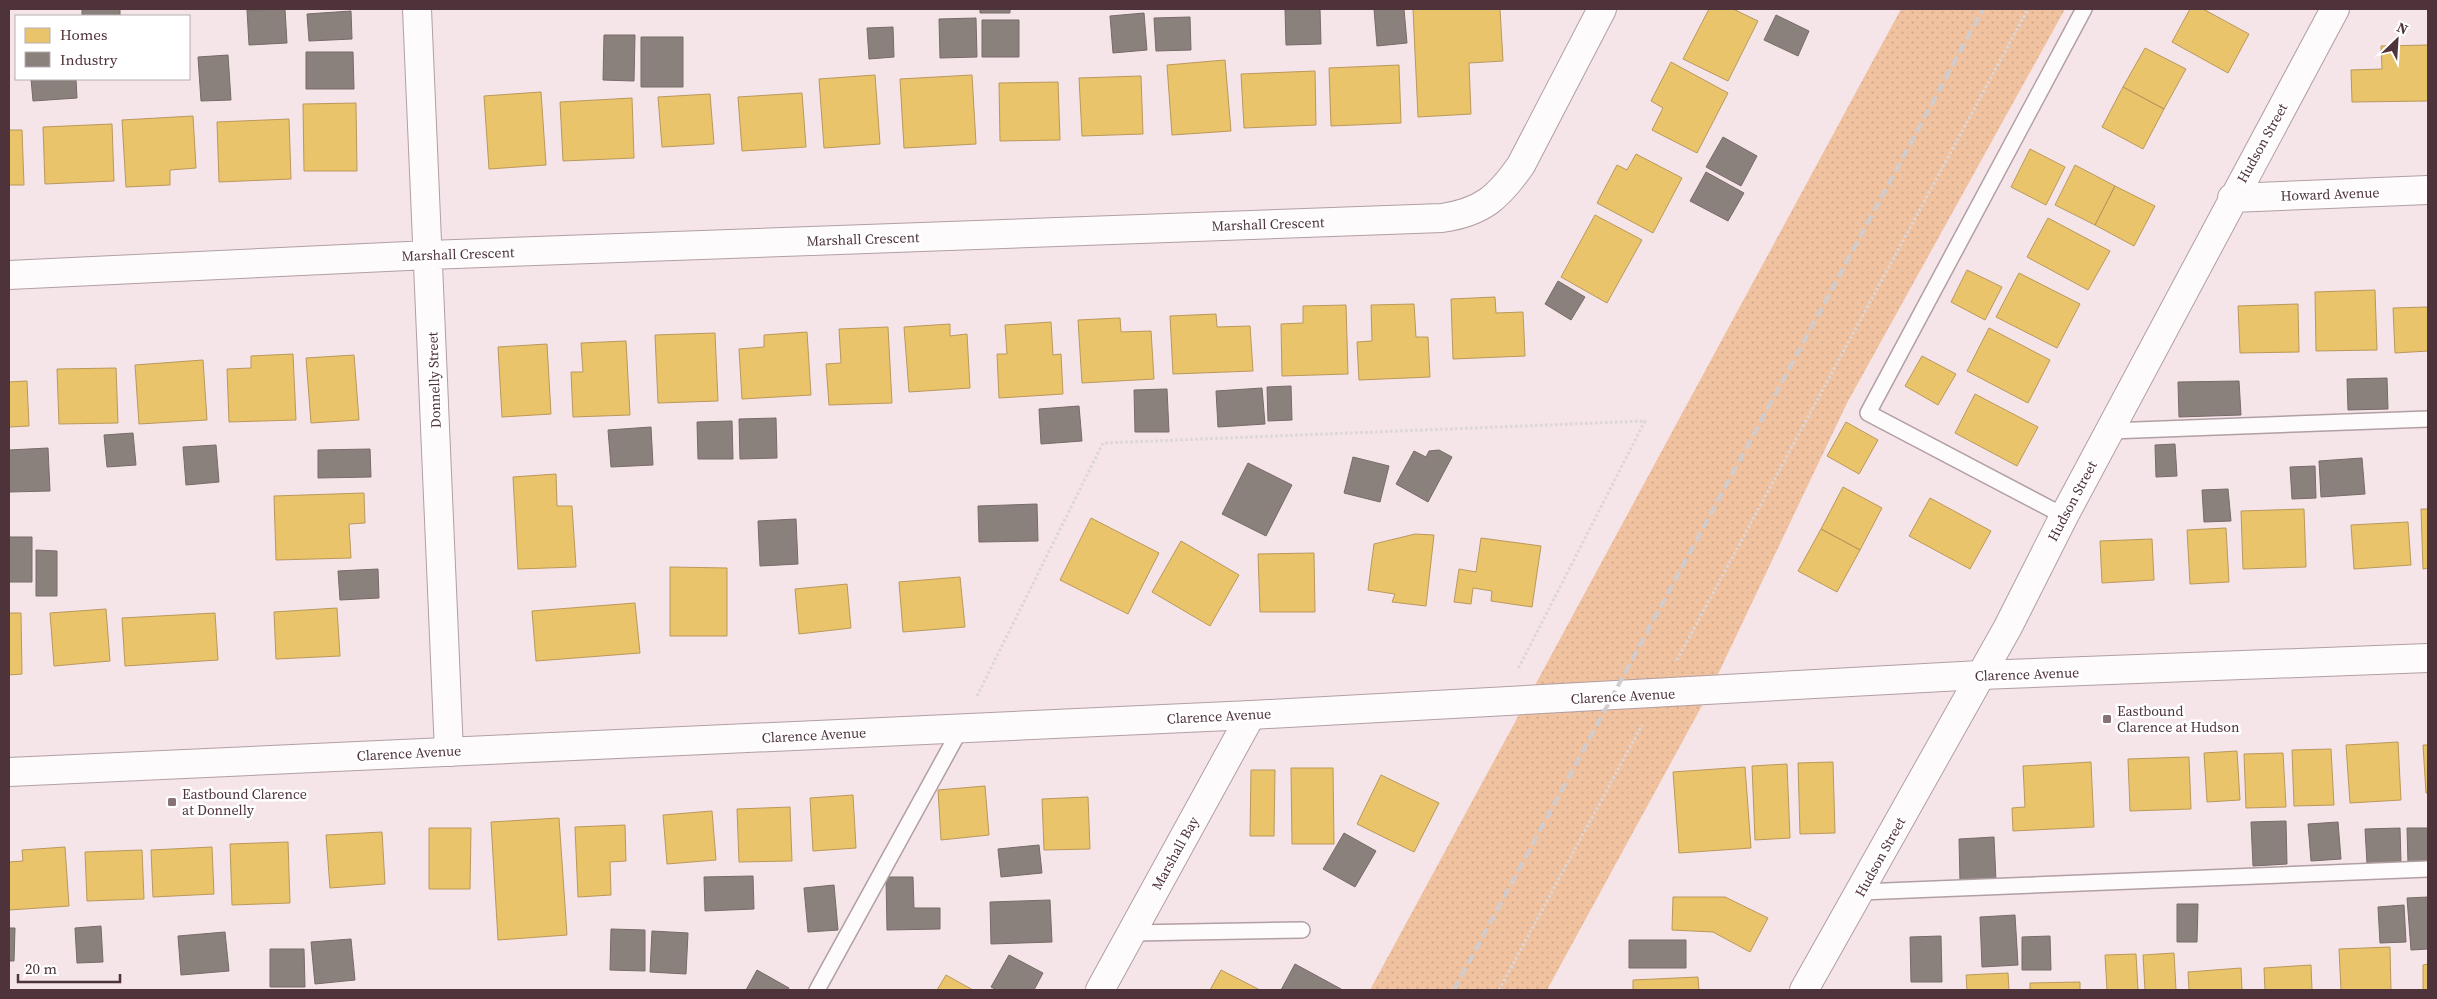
<svg xmlns="http://www.w3.org/2000/svg" width="2437" height="999" font-family="'Source Serif 4',serif">
  <style>
    .grass { fill: url(#grass-dots) }
    .homes { fill: #e9c46a; stroke: #ba985c }
    .industry { fill: #8a817c; stroke: #786a68 }
    .lines { fill: none; stroke-linecap: round; stroke-linejoin: round }
    .lane-casing { stroke: #b19fa3; stroke-width: 18 }
    .street-casing { stroke: #b19fa3; stroke-width: 30 }
    .secondary-casing { stroke: #b19fa3; stroke-width: 30 }
    .path { stroke: #dcd6d7; stroke-width: 3; stroke-dasharray: 2.5 2.5; stroke-linecap: butt }
    .lane { stroke: #fefbfc; stroke-width: 15 }
    .street { stroke: #fefbfc; stroke-width: 28 }
    .secondary { stroke: #fefbfc; stroke-width: 28 }
    .rail { stroke: #d1ccce; stroke-width: 4; stroke-dasharray: 10 5; stroke-linecap: butt }
    .poi-dot { fill: #887177; stroke: #fff; stroke-width: 2 }
    .labels { text-anchor: middle; dominant-baseline: central; stroke-width: 5; stroke-linejoin: round; paint-order: stroke }
    .street-label { font-size: 14px; fill: #4e333a; stroke: #fff }
    .poi-label { font-size: 14px; fill: #4e333a; stroke: #fff; text-anchor: start }
  </style>
  <defs>
    <pattern id="grass-dots" width="8" height="8" patternUnits="userSpaceOnUse" patternTransform="scale(1.25)"><rect width="8" height="8" fill="#f0c2a0"/><path d="M2 2h.1M6 6h.1" fill="none" stroke="#cfa78b" stroke-width="1.8" stroke-linecap="round"/></pattern>
  </defs>
  <rect width="100%" height="100%" fill="#f5e4e8"/>
  <!-- grass -->
  <path class="grass" d="M 1901,9 L 2065,9 L 1847,403 L 1710,691 L 1547,990 L 1370,990 Z"/>
  <!-- homes -->
  <path class="homes" d="M 1413,9 L 1500,9 L 1503,61 L 1469,63 L 1471,114 L 1418,117 Z
    M 1709,9 L 1733,9 L 1758,21 L 1728,81 L 1683,59 Z
    M 2190,9 L 2203,9 L 2249,34 L 2228,73 L 2172,42 Z
    M 2428,45 L 2428,101 L 2352,102 L 2351,70 L 2382,69 L 2381,46 Z
    M 2145,48 L 2186,69 L 2164,109 L 2123,87 Z
    M 1225,60 L 1231,131 L 1172,135 L 1167,65 Z
    M 1671,62 L 1728,93 L 1697,153 L 1652,130 L 1663,108 L 1651,101 Z
    M 1399,65 L 1401,123 L 1331,126 L 1329,68 Z
    M 1315,71 L 1316,125 L 1244,128 L 1241,74 Z
    M 875,75 L 880,144 L 824,148 L 819,79 Z
    M 972,75 L 976,144 L 904,148 L 900,79 Z
    M 1141,76 L 1143,134 L 1082,136 L 1079,78 Z
    M 1058,82 L 1060,140 L 1000,141 L 999,83 Z
    M 2123,87 L 2164,109 L 2143,149 L 2102,127 Z
    M 541,92 L 546,165 L 489,169 L 484,96 Z
    M 802,93 L 806,147 L 742,151 L 738,97 Z
    M 710,94 L 714,144 L 662,147 L 658,97 Z
    M 632,98 L 634,158 L 563,161 L 560,102 Z
    M 356,103 L 357,171 L 304,171 L 303,104 Z
    M 193,116 L 196,168 L 170,170 L 170,185 L 126,187 L 122,120 Z
    M 289,119 L 291,179 L 219,182 L 217,122 Z
    M 112,124 L 114,181 L 45,184 L 43,127 Z
    M 9,130 L 22,130 L 24,185 L 9,185 Z
    M 2030,149 L 2065,167 L 2046,205 L 2011,187 Z
    M 1636,154 L 1682,178 L 1653,233 L 1597,203 L 1617,165 L 1627,170 Z
    M 2075,165 L 2115,186 L 2095,225 L 2055,205 Z
    M 2115,186 L 2155,206 L 2134,246 L 2095,225 Z
    M 1595,215 L 1642,240 L 1607,303 L 1561,277 Z
    M 2048,218 L 2110,251 L 2088,290 L 2027,257 Z
    M 1967,270 L 2002,287 L 1985,320 L 1951,302 Z
    M 2019,273 L 2080,304 L 2057,348 L 1996,317 Z
    M 2375,290 L 2377,350 L 2316,351 L 2315,292 Z
    M 1495,297 L 1496,313 L 1523,312 L 1525,356 L 1453,359 L 1451,299 Z
    M 1414,304 L 1416,337 L 1428,337 L 1430,377 L 1359,380 L 1357,342 L 1372,341 L 1371,305 Z
    M 2298,304 L 2299,352 L 2240,353 L 2238,306 Z
    M 1346,305 L 1348,374 L 1282,376 L 1281,324 L 1303,323 L 1303,306 Z
    M 2428,307 L 2428,351 L 2395,353 L 2393,308 Z
    M 1216,314 L 1217,327 L 1250,326 L 1253,371 L 1173,374 L 1170,316 Z
    M 1120,318 L 1121,332 L 1151,331 L 1154,379 L 1082,383 L 1078,320 Z
    M 1051,322 L 1053,355 L 1061,354 L 1063,394 L 999,398 L 997,354 L 1007,354 L 1005,325 Z
    M 950,324 L 950,336 L 967,334 L 970,388 L 909,392 L 904,327 Z
    M 888,327 L 892,403 L 829,405 L 826,364 L 841,363 L 839,329 Z
    M 1989,328 L 2050,360 L 2028,403 L 1967,371 Z
    M 807,332 L 811,395 L 742,399 L 739,349 L 764,347 L 764,335 Z
    M 715,333 L 718,401 L 658,403 L 655,335 Z
    M 626,341 L 630,415 L 573,417 L 571,372 L 583,372 L 581,343 Z
    M 547,344 L 551,414 L 502,417 L 498,347 Z
    M 293,354 L 296,420 L 229,422 L 227,369 L 251,368 L 251,356 Z
    M 354,355 L 359,420 L 311,423 L 306,358 Z
    M 1922,356 L 1956,374 L 1938,405 L 1905,386 Z
    M 203,360 L 207,420 L 139,424 L 135,365 Z
    M 116,368 L 118,423 L 59,424 L 57,369 Z
    M 27,381 L 29,426 L 9,427 L 9,382 Z
    M 1975,394 L 2038,427 L 2017,466 L 1955,433 Z
    M 1846,422 L 1878,440 L 1859,474 L 1827,456 Z
    M 556,474 L 557,506 L 572,506 L 576,567 L 518,569 L 513,477 Z
    M 1843,487 L 1882,508 L 1860,550 L 1821,529 Z
    M 364,493 L 365,523 L 349,524 L 351,558 L 276,560 L 274,496 Z
    M 1930,498 L 1991,531 L 1970,569 L 1909,536 Z
    M 2304,509 L 2306,567 L 2243,569 L 2241,511 Z
    M 2421,509 L 2428,509 L 2428,568 L 2423,569 Z
    M 1091,518 L 1159,553 L 1128,614 L 1060,580 Z
    M 2408,522 L 2411,565 L 2354,569 L 2351,525 Z
    M 2226,528 L 2229,582 L 2190,584 L 2187,530 Z
    M 1821,529 L 1860,550 L 1837,592 L 1798,571 Z
    M 1415,534 L 1434,535 L 1426,606 L 1392,602 L 1395,594 L 1368,590 L 1374,544 Z
    M 1481,538 L 1541,546 L 1532,607 L 1491,601 L 1492,591 L 1473,588 L 1471,604 L 1454,602 L 1459,569 L 1476,572 Z
    M 2152,539 L 2154,580 L 2102,583 L 2100,541 Z
    M 1181,541 L 1239,575 L 1210,626 L 1152,592 Z
    M 1314,553 L 1315,612 L 1260,612 L 1258,554 Z
    M 670,567 L 727,568 L 727,636 L 670,636 Z
    M 960,577 L 965,627 L 903,632 L 899,582 Z
    M 847,584 L 851,628 L 799,634 L 795,589 Z
    M 635,603 L 640,653 L 536,661 L 532,611 Z
    M 337,608 L 340,656 L 276,659 L 274,612 Z
    M 106,609 L 110,661 L 54,666 L 50,613 Z
    M 9,613 L 21,613 L 22,674 L 9,675 Z
    M 215,613 L 218,660 L 125,666 L 122,618 Z
    M 2398,742 L 2401,800 L 2350,803 L 2346,745 Z
    M 2423,745 L 2428,745 L 2428,793 L 2426,793 Z
    M 2331,749 L 2334,805 L 2294,806 L 2292,750 Z
    M 2237,751 L 2240,800 L 2207,802 L 2204,753 Z
    M 2283,753 L 2286,807 L 2246,808 L 2244,754 Z
    M 2189,757 L 2191,809 L 2130,811 L 2128,759 Z
    M 1833,762 L 1835,833 L 1800,834 L 1798,763 Z
    M 2091,762 L 2094,827 L 2013,831 L 2012,808 L 2025,807 L 2023,766 Z
    M 1787,764 L 1790,838 L 1755,840 L 1752,766 Z
    M 1745,767 L 1751,848 L 1679,853 L 1673,772 Z
    M 1291,768 L 1333,768 L 1334,844 L 1292,844 Z
    M 1251,770 L 1275,770 L 1274,836 L 1250,836 Z
    M 1381,775 L 1439,803 L 1414,852 L 1357,824 Z
    M 985,786 L 989,835 L 941,840 L 938,790 Z
    M 853,795 L 856,848 L 813,851 L 810,798 Z
    M 1088,797 L 1090,849 L 1044,850 L 1042,799 Z
    M 790,807 L 792,861 L 739,862 L 737,809 Z
    M 712,811 L 716,860 L 667,864 L 663,815 Z
    M 559,818 L 567,935 L 498,940 L 491,822 Z
    M 625,825 L 626,861 L 610,862 L 611,895 L 578,897 L 575,827 Z
    M 429,828 L 471,828 L 470,889 L 429,889 Z
    M 382,832 L 385,884 L 330,888 L 326,835 Z
    M 288,842 L 290,903 L 232,905 L 230,844 Z
    M 65,847 L 69,906 L 9,910 L 9,862 L 23,861 L 22,850 Z
    M 212,847 L 214,894 L 153,897 L 151,850 Z
    M 142,850 L 144,899 L 87,901 L 85,852 Z
    M 1673,897 L 1725,897 L 1768,918 L 1750,952 L 1713,932 L 1672,930 Z
    M 2390,947 L 2391,990 L 2341,990 L 2339,949 Z
    M 2174,953 L 2176,990 L 2145,990 L 2143,955 Z
    M 2136,954 L 2138,990 L 2107,990 L 2105,955 Z
    M 2428,964 L 2428,990 L 2423,990 L 2423,965 Z
    M 2311,965 L 2312,990 L 2265,990 L 2264,968 Z
    M 2241,968 L 2242,990 L 2189,990 L 2188,972 Z
    M 1221,970 L 1260,990 L 1210,990 Z
    M 2008,973 L 2009,990 L 1967,990 L 1966,975 Z
    M 946,975 L 973,990 L 937,990 Z
    M 1698,977 L 1699,990 L 1633,990 L 1633,980 Z
    M 2080,982 L 2080,990 L 2030,990 L 2030,983 Z"/>
  <!-- industry -->
  <path class="industry" d="M 82,9 L 120,9 L 120,16 L 82,16 Z
    M 285,9 L 287,43 L 249,45 L 247,10 Z
    M 980,9 L 1010,9 L 1010,13 L 980,13 Z
    M 1285,9 L 1320,9 L 1321,44 L 1286,45 Z
    M 1374,9 L 1404,9 L 1407,43 L 1377,46 Z
    M 351,11 L 352,39 L 309,41 L 307,14 Z
    M 1144,13 L 1147,50 L 1113,53 L 1110,16 Z
    M 1776,15 L 1809,31 L 1798,56 L 1764,40 Z
    M 1190,17 L 1191,50 L 1156,51 L 1154,18 Z
    M 976,18 L 977,57 L 940,58 L 939,19 Z
    M 982,20 L 1019,20 L 1019,57 L 982,57 Z
    M 893,27 L 894,57 L 869,59 L 867,28 Z
    M 604,35 L 635,35 L 634,81 L 603,80 Z
    M 641,37 L 683,37 L 683,87 L 641,87 Z
    M 306,52 L 353,52 L 354,89 L 306,89 Z
    M 228,55 L 231,100 L 201,101 L 198,57 Z
    M 31,79 L 76,79 L 77,98 L 33,101 Z
    M 1723,137 L 1757,156 L 1741,186 L 1706,167 Z
    M 1706,172 L 1744,193 L 1728,221 L 1690,201 Z
    M 1558,281 L 1585,297 L 1571,320 L 1545,304 Z
    M 2387,378 L 2388,409 L 2348,410 L 2347,379 Z
    M 2239,381 L 2241,415 L 2179,417 L 2178,382 Z
    M 1291,386 L 1292,420 L 1268,421 L 1267,387 Z
    M 1262,388 L 1265,424 L 1218,427 L 1216,391 Z
    M 1167,389 L 1169,432 L 1135,432 L 1134,390 Z
    M 1079,406 L 1082,441 L 1041,444 L 1039,409 Z
    M 776,418 L 777,458 L 740,459 L 739,419 Z
    M 732,421 L 733,459 L 698,459 L 697,422 Z
    M 651,427 L 653,465 L 611,467 L 608,430 Z
    M 133,433 L 136,465 L 107,467 L 104,435 Z
    M 2175,444 L 2177,476 L 2156,477 L 2155,445 Z
    M 216,445 L 219,482 L 186,485 L 183,447 Z
    M 48,448 L 50,491 L 9,492 L 9,450 Z
    M 370,449 L 371,477 L 318,478 L 318,450 Z
    M 1439,450 L 1452,457 L 1428,502 L 1396,484 L 1414,451 L 1426,457 L 1429,451 Z
    M 1353,457 L 1389,466 L 1380,502 L 1344,493 Z
    M 2362,458 L 2365,494 L 2321,497 L 2319,461 Z
    M 1248,463 L 1292,485 L 1266,536 L 1222,514 Z
    M 2315,466 L 2316,498 L 2292,499 L 2290,467 Z
    M 2228,489 L 2231,521 L 2204,522 L 2202,490 Z
    M 1037,504 L 1038,541 L 979,542 L 978,506 Z
    M 796,519 L 798,564 L 760,566 L 758,521 Z
    M 9,537 L 32,537 L 32,582 L 9,582 Z
    M 36,550 L 57,551 L 57,596 L 36,596 Z
    M 378,569 L 379,598 L 340,600 L 338,571 Z
    M 2286,821 L 2287,864 L 2253,866 L 2251,822 Z
    M 2338,822 L 2341,859 L 2311,861 L 2308,824 Z
    M 2400,828 L 2401,863 L 2367,864 L 2365,829 Z
    M 2407,828 L 2428,828 L 2428,862 L 2408,863 Z
    M 1344,833 L 1376,851 L 1355,887 L 1323,869 Z
    M 1994,837 L 1996,881 L 1960,882 L 1959,839 Z
    M 1039,845 L 1042,873 L 1001,877 L 998,849 Z
    M 753,876 L 754,909 L 705,911 L 704,877 Z
    M 886,877 L 913,877 L 914,908 L 940,908 L 940,929 L 887,930 Z
    M 834,885 L 838,930 L 808,932 L 804,888 Z
    M 2428,897 L 2428,949 L 2411,950 L 2407,898 Z
    M 1050,900 L 1052,942 L 991,944 L 990,902 Z
    M 2177,904 L 2198,904 L 2197,942 L 2177,942 Z
    M 2404,905 L 2406,942 L 2380,943 L 2378,907 Z
    M 2015,915 L 2018,965 L 1982,967 L 1980,917 Z
    M 101,926 L 103,962 L 77,963 L 75,928 Z
    M 9,928 L 15,928 L 14,961 L 9,961 Z
    M 611,929 L 645,930 L 645,971 L 610,970 Z
    M 652,931 L 688,933 L 686,974 L 650,972 Z
    M 225,932 L 229,971 L 181,975 L 178,936 Z
    M 1941,936 L 1942,982 L 1911,982 L 1910,937 Z
    M 2050,936 L 2051,970 L 2022,970 L 2022,937 Z
    M 351,939 L 355,980 L 315,984 L 311,942 Z
    M 1629,940 L 1686,940 L 1686,968 L 1629,968 Z
    M 270,949 L 304,949 L 305,987 L 270,987 Z
    M 1009,955 L 1043,973 L 1034,990 L 997,990 L 991,987 Z
    M 1295,964 L 1341,989 L 1340,990 L 1281,990 Z
    M 757,970 L 789,988 L 788,990 L 746,990 Z"/>
  <g class="lines">
    <!-- lane casing -->
    <g class="lane-casing">
      <path id="lane" d="M 2110,431 L 2428,419
        M 2064,516 L 1868,413 L 2084,9
        M 1861,892 L 2428,869
        M 1132,933 L 1302,930
        M 817,990 L 961,728"/>
    </g>
    <!-- street casing -->
    <g class="street-casing">
      <path id="street" d="M 417,9 L 449,752
        M 2232,198 L 2428,190
        M 9,275 L 429,255 L 1442,218 C 1482,212 1498,198 1521,165 L 1602,9
        M 1100,990 L 1251,715
        M 1804,990 L 2008,627 L 2064,516 L 2335,9"/>
    </g>
    <!-- secondary casing -->
    <g class="secondary-casing">
      <path id="secondary" d="M 9,772 L 1251,715 L 1980,675 L 2428,658"/>
    </g>
    <!-- path -->
    <path class="path" d="M 1677,660 L 2028,9
      M 977,696 L 1103,443 L 1645,421 L 1518,669
      M 1499,990 L 1642,725"/>
    <!-- lane -->
    <use href="#lane" class="lane"/>
    <!-- street -->
    <use href="#street" class="street"/>
    <!-- secondary -->
    <use href="#secondary" class="secondary"/>
    <!-- rail -->
    <path class="rail" d="M 1454,990 L 1983,9"/>
  </g>
  <!-- markers -->
  <g class="poi-dot">
    <rect x="2102" y="714" width="10" height="10" rx="2.5"/>
    <rect x="167" y="797" width="10" height="10" rx="2.5"/>
  </g>
  <g class="labels">
    <!-- street labels -->
    <g class="street-label">
      <text transform="translate(2262 143) rotate(-61)">Hudson Street</text>
      <text transform="translate(2330 194) rotate(-2)">Howard Avenue</text>
      <text transform="translate(1268 224) rotate(-2)">Marshall Crescent</text>
      <text transform="translate(863 239) rotate(-2)">Marshall Crescent</text>
      <text transform="translate(458 254) rotate(-2)">Marshall Crescent</text>
      <text transform="translate(434 380) rotate(-92)">Donnelly Street</text>
      <text transform="translate(2072 501) rotate(-62)">Hudson Street</text>
      <text transform="translate(2027 674) rotate(-2)">Clarence Avenue</text>
      <text transform="translate(1623 696) rotate(-3)">Clarence Avenue</text>
      <text transform="translate(1219 716) rotate(-3)">Clarence Avenue</text>
      <text transform="translate(814 735) rotate(-3)">Clarence Avenue</text>
      <text transform="translate(409 753) rotate(-3)">Clarence Avenue</text>
      <text transform="translate(1175 853) rotate(-61)">Marshall Bay</text>
      <text transform="translate(1880 857) rotate(-61)">Hudson Street</text>
    </g>
    <!-- poi labels -->
    <g class="poi-label">
      <text x="2117" y="711">Eastbound<tspan x="2117" dy="16">Clarence at Hudson</tspan></text>
      <text x="182" y="794">Eastbound Clarence<tspan x="182" dy="16">at Donnelly</tspan></text>
    </g>
  </g>
  <!-- border -->
  <rect width="2437" height="999" fill="none" stroke="#4e333a" stroke-width="20"/>
  <!-- legend -->
  <rect x="15" y="15" width="175" height="65" fill="#ffffff" stroke="#b8adb0"/>
  <rect x="25" y="28" width="25" height="15" fill="#e9c46a" stroke="#b8adb0"/>
  <text x="60" y="40" font-size="15" fill="#4e333a">Homes</text>
  <rect x="25" y="52" width="25" height="15" fill="#8a817c" stroke="#b8adb0"/>
  <text x="60" y="65" font-size="15" fill="#4e333a">Industry</text>
  <!-- north arrow -->
  <g transform="translate(2397 40) rotate(25)" stroke="#ffffff" stroke-width="4" paint-order="stroke">
  <path d="M0-4L9 19L0 12L-9 19Z" fill="#4e333a"/>
  <text y="-8" font-size="14" font-weight="bold" text-anchor="middle" fill="#4e333a">N</text>
  </g>
  <!-- scale -->
  <path d="M18 974v8h102v-8" fill="none" stroke="#4e333a" stroke-width="2.5"/>
  <text x="25" y="974" font-size="15" fill="#4e333a" stroke="#ffffff" stroke-width="4" paint-order="stroke">20 m</text>
</svg>
